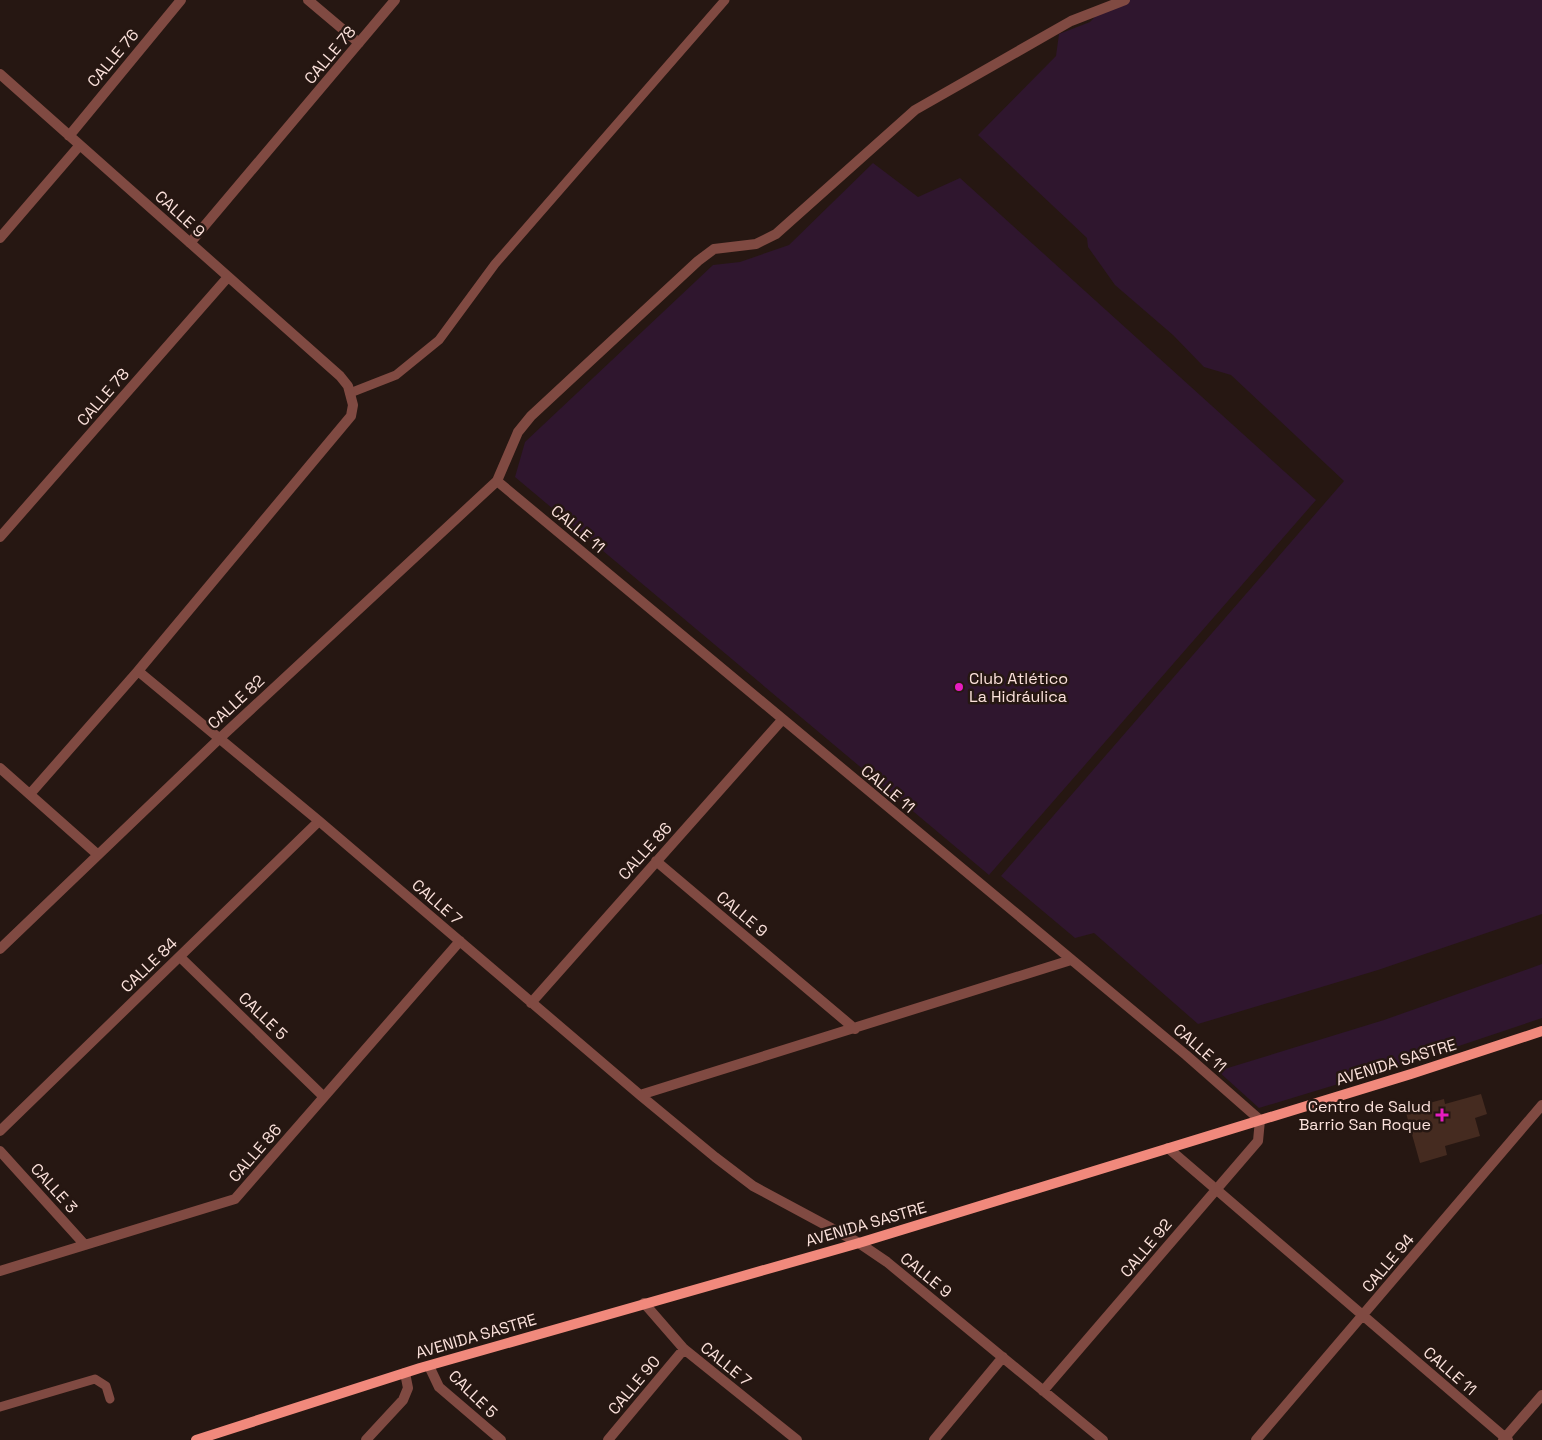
<svg xmlns="http://www.w3.org/2000/svg" width="1542" height="1440" font-family="'Space Grotesk',sans-serif">
  <style>
    .green { fill: #2f162e }
    .building { fill: #452b20 }
    .lines { fill: none; stroke-linecap: round; stroke-linejoin: round }
    .lane { stroke: #804a42; stroke-width: 9 }
    .street { stroke: #804a42; stroke-width: 10 }
    .secondary { stroke: #f1897c; stroke-width: 10 }
    .poi-dot { fill: #e61cc0; stroke: #261712; stroke-width: 2 }
    .labels { text-anchor: middle; dominant-baseline: central; stroke-width: 5; stroke-linejoin: round; paint-order: stroke }
    .street-label { font-size: 16px; fill: #fbe1db; stroke: #261712 }
    .poi-label { font-size: 16px; fill: #fbe1db; stroke: #261712; text-anchor: start }
  </style>
  <rect width="100%" height="100%" fill="#261712"/>
  <!-- green -->
  <path class="green" d="M 1111,0 L 1542,0 L 1542,914 L 1378,970 L 1198,1024 L 1094,933 L 1075,938 L 1001,876 L 1344,481 L 1231,375 L 1204,367 L 1173,335 L 1115,285 L 1088,247 L 1087,238 L 978,135 L 1056,56 L 1059,34 L 1090,22 Z
    M 873,163 L 918,197 L 960,178 L 1316,500 L 989,875 L 515,477 L 525,442 L 713,265 L 740,262 L 789,245 Z
    M 1542,964 L 1542,1018 L 1414,1061 L 1259,1108 L 1218,1071 L 1384,1020 Z"/>
  <!-- building -->
  <path class="building" d="M 1481,1094 L 1487,1114 L 1475,1118 L 1480,1136 L 1445,1146 L 1447,1155 L 1420,1163 L 1406,1113 L 1423,1108 L 1422,1105 L 1444,1099 L 1445,1104 Z"/>
  <g class="lines">
    <!-- lane -->
    <path class="lane" d="M 350,393 L 396,375 L 439,340 L 495,264 L 725,0
      M 0,1407 L 95,1379 L 106,1386 L 110,1399"/>
    <!-- street -->
    <path class="street" d="M 308,0 L 359,43
      M 0,74 L 340,376 L 348,386 L 353,405 L 351,416 L 138,671 L 30,794
      M 69,136 L 181,0
      M 0,238 L 80,145
      M 190,243 L 395,0
      M 497,481 L 1186,1055 L 1260,1120 L 1258,1141 L 1043,1391
      M 0,537 L 228,277
      M 138,671 L 319,821 L 640,1095 L 715,1157 L 753,1186 L 859,1243 L 887,1262 L 1103,1440
      M 0,768 L 97,854
      M 656,861 L 855,1029
      M 0,949 L 220,738 L 497,481 L 518,432 L 531,416 L 698,261 L 714,249 L 756,244 L 776,234 L 915,110 L 1071,21 L 1125,0
      M 180,957 L 324,1097
      M 531,1003 L 782,720
      M 640,1095 L 1071,960
      M 0,1131 L 319,821
      M 1168,1148 L 1508,1440
      M 0,1151 L 85,1245
      M 0,1271 L 235,1199 L 460,941
      M 644,1303 L 684,1349 L 797,1440
      M 429,1366 L 439,1387 L 501,1440
      M 366,1440 L 403,1400 L 408,1388 L 405,1373
      M 608,1440 L 684,1349
      M 934,1440 L 1003,1357
      M 1256,1440 L 1542,1105
      M 1503,1440 L 1542,1395"/>
    <!-- secondary -->
    <path class="secondary" d="M 196,1440 L 420,1368 L 859,1243 L 1411,1074 L 1542,1031"/>
  </g>
  <!-- markers -->
  <g class="poi-dot">
    <circle cx="959" cy="687" r="5"/>
    <path d="M1439.5 1107.5h5v5h5v5h-5v5h-5v-5h-5v-5h5z"/>
  </g>
  <g class="labels">
    <!-- street labels -->
    <g class="street-label">
      <text transform="translate(330 55) rotate(-50)">CALLE 78</text>
      <text transform="translate(113 58) rotate(-50)">CALLE 76</text>
      <text transform="translate(180 214) rotate(42)">CALLE 9</text>
      <text transform="translate(103 397) rotate(-49)">CALLE 78</text>
      <text transform="translate(578 529) rotate(40)">CALLE 11</text>
      <text transform="translate(236 702) rotate(-43)">CALLE 82</text>
      <text transform="translate(888 789) rotate(40)">CALLE 11</text>
      <text transform="translate(645 851) rotate(-48)">CALLE 86</text>
      <text transform="translate(437 902) rotate(41)">CALLE 7</text>
      <text transform="translate(742 914) rotate(40)">CALLE 9</text>
      <text transform="translate(149 965) rotate(-44)">CALLE 84</text>
      <text transform="translate(263 1016) rotate(44)">CALLE 5</text>
      <text transform="translate(1200 1048) rotate(41)">CALLE 11</text>
      <text transform="translate(1396 1062) rotate(-17)">AVENIDA SASTRE</text>
      <text transform="translate(255 1153) rotate(-49)">CALLE 86</text>
      <text transform="translate(54 1188) rotate(48)">CALLE 3</text>
      <text transform="translate(866 1224) rotate(-16)">AVENIDA SASTRE</text>
      <text transform="translate(1146 1248) rotate(-50)">CALLE 92</text>
      <text transform="translate(1388 1263) rotate(-50)">CALLE 94</text>
      <text transform="translate(926 1275) rotate(39)">CALLE 9</text>
      <text transform="translate(476 1336) rotate(-16)">AVENIDA SASTRE</text>
      <text transform="translate(726 1364) rotate(39)">CALLE 7</text>
      <text transform="translate(1450 1371) rotate(41)">CALLE 11</text>
      <text transform="translate(634 1385) rotate(-50)">CALLE 90</text>
      <text transform="translate(473 1394) rotate(44)">CALLE 5</text>
    </g>
    <!-- poi labels -->
    <g class="poi-label">
      <text x="969" y="678">Club Atlético<tspan x="969" dy="18">La Hidráulica</tspan></text>
      <text x="1431" y="1106" text-anchor="end">Centro de Salud<tspan x="1431" dy="18">Barrio San Roque</tspan></text>
    </g>
  </g>
</svg>
